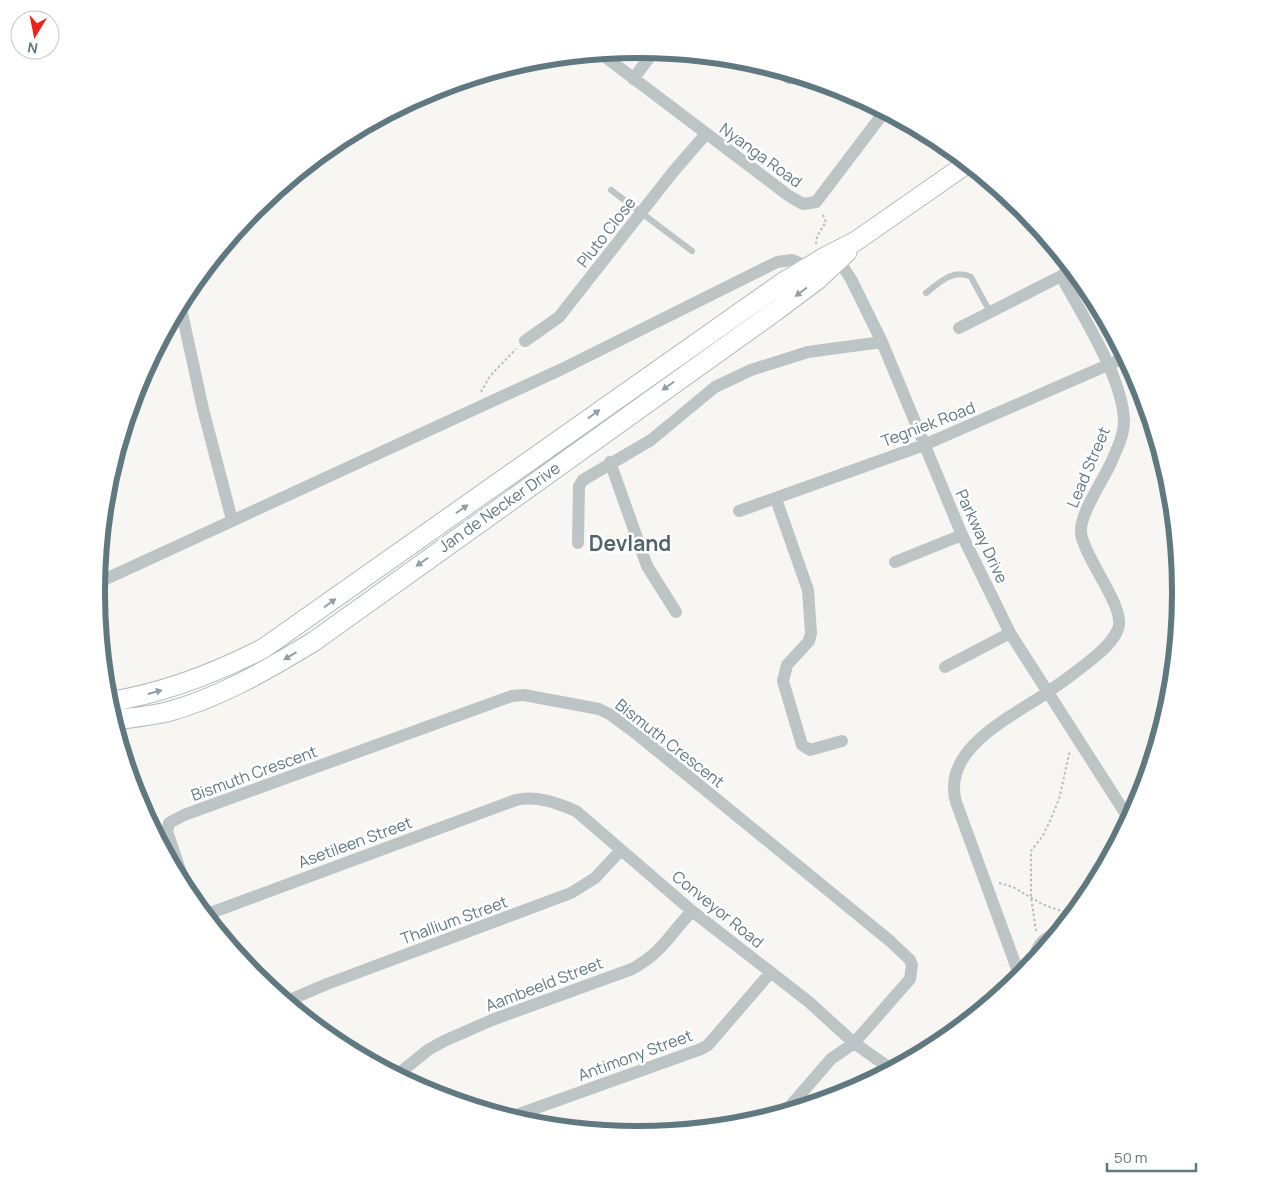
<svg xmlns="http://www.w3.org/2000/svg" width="1277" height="1183" font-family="Manrope,sans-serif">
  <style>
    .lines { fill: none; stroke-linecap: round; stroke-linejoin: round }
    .secondary-casing { stroke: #b1babd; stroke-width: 21 }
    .path { stroke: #b7bcbe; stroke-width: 2; stroke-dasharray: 2.5 2.5; stroke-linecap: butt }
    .lane { stroke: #bdc4c6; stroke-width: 6 }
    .street { stroke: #bdc4c6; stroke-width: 12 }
    .secondary { stroke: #fff; stroke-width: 19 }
    .oneway { fill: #90a0a6 }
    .labels { text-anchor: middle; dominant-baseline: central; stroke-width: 5; stroke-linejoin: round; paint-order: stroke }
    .street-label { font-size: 16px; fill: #607880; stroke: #fff }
    .district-label { font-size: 21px; font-weight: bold; fill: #52646a; stroke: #fff }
    .rim { fill: none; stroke: #607880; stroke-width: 6 }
  </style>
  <rect width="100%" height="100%" fill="#f7f6f3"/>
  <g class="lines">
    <!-- secondary casing -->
    <g class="secondary-casing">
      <path id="secondary" d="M 108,702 C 164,693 214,674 264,648 L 782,283 L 825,257 L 856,241 L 968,163
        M 113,720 C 131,718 149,716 167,712 C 219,698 267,670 313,642 L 777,310 L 817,280 L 847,252"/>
    </g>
    <!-- path -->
    <path class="path" d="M 816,244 L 817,236 L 826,222 L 822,213
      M 481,392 L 490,376 L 516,349
      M 103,662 L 111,686
      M 999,883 L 1013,887 L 1042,904 L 1072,915
      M 1036,931 L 1031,897 L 1031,851 L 1042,837 L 1050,821 L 1059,799 L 1070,750"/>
    <!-- lane -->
    <path class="lane" d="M 611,190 L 692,251
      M 926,293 C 939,283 953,268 971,277 L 990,312"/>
    <!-- street -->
    <path class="street" d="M 600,53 L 789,196 L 803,204 L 816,202 L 885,111
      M 775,69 L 789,78 L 800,76
      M 633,79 L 655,50
      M 834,254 L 851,279 L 882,342 L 962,535 L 1010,633 L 1129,819
      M 180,304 L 203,409 L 232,520
      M 959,328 L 1061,276 L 1072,268
      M 525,341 L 559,317 L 673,172 L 705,135
      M 610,462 L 647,566 L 676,612
      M 776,499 L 808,590 L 811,633 L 809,641 L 787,665 L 783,681 L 802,745 L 810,750 L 842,741
      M 739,511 L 924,445 L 1126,357
      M 578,543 L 579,486 L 583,480 L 651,440 L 715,387 L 751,370 L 808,352 L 882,342
      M 895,562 L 962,535
      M 97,583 L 562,369 L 777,262 L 792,260 L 807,266
      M 945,667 L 1010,633
      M 188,894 L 167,831 L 169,823 L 184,815 L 512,696 L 524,695 L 599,709 L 611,715 L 638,735 L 890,941 L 910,960 L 912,965 L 910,979 L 854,1043 L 831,1059 L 786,1111
      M 205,915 L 516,800 C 536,795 557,803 576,811 L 692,911 L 809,1002 L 854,1043 L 891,1069
      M 1033,962 C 1037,945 1041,940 1057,932
      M 1020,977 L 956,802 C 941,749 1011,717 1045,694 C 1061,683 1076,672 1091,660 C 1101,652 1113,642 1118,629 C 1127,609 1084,558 1081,533 C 1079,516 1101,483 1109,467 C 1115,453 1124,437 1124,421 C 1123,378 1082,315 1061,276
      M 287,1001 L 327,984 L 571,893 L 595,878 L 621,850
      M 397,1075 L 428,1050 L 444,1041 L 492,1020 L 632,969 C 663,952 669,935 692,911
      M 511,1117 L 701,1049 L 708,1045 L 771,972"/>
    <!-- secondary -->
    <use href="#secondary" class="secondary"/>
  </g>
  <!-- one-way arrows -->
  <defs><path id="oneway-solid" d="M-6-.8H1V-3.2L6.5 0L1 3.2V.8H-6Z" transform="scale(1.25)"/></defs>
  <g class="oneway">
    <use href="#oneway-solid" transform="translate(801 292) rotate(143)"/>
    <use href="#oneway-solid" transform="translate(668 386) rotate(144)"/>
    <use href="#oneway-solid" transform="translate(594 414) rotate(-36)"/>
    <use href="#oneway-solid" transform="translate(462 509) rotate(-35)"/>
    <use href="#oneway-solid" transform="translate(422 562) rotate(145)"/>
    <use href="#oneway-solid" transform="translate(330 603) rotate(-36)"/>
    <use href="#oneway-solid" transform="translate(290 656) rotate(149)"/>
    <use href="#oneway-solid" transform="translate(155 692) rotate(-15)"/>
  </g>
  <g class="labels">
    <!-- street labels -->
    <g class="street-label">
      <text transform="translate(761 155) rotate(36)">Nyanga Road</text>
      <text transform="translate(606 232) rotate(-52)">Pluto Close</text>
      <text transform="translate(928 424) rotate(-21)">Tegniek Road</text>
      <text transform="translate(1088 467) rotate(-67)">Lead Street</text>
      <text transform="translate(499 507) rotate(-35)">Jan de Necker Drive</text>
      <text transform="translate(982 536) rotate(65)">Parkway Drive</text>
      <text transform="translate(670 743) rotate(38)">Bismuth Crescent</text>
      <text transform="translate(254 773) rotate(-20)">Bismuth Crescent</text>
      <text transform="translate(355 842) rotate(-20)">Asetileen Street</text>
      <text transform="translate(718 909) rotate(39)">Conveyor Road</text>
      <text transform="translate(454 920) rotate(-20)">Thallium Street</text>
      <text transform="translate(544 984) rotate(-21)">Aambeeld Street</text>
      <text transform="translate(635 1055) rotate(-20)">Antimony Street</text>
    </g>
    <!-- district labels -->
    <g class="district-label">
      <text x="630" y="543">Devland</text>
    </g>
  </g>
  <!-- crop -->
  <path d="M0 0H1277V1183H0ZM638 58H639A533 533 0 0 1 1172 591V593A533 533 0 0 1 639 1126H638A533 533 0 0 1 105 593V591A533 533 0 0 1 638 58Z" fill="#fff" fill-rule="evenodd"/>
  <path class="rim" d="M638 58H639A533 533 0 0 1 1172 591V593A533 533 0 0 1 639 1126H638A533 533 0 0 1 105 593V591A533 533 0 0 1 638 58Z"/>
  <!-- north arrow -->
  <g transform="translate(35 35) rotate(190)"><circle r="24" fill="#ffffff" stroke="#bfc9cc"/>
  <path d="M0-4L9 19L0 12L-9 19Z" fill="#ed241d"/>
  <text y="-8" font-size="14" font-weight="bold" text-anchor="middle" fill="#607880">N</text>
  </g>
  <!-- scale -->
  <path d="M1107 1163v8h89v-8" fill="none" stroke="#607880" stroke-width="2.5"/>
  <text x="1114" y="1163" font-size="15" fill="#607880" stroke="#ffffff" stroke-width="4" paint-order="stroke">50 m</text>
</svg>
